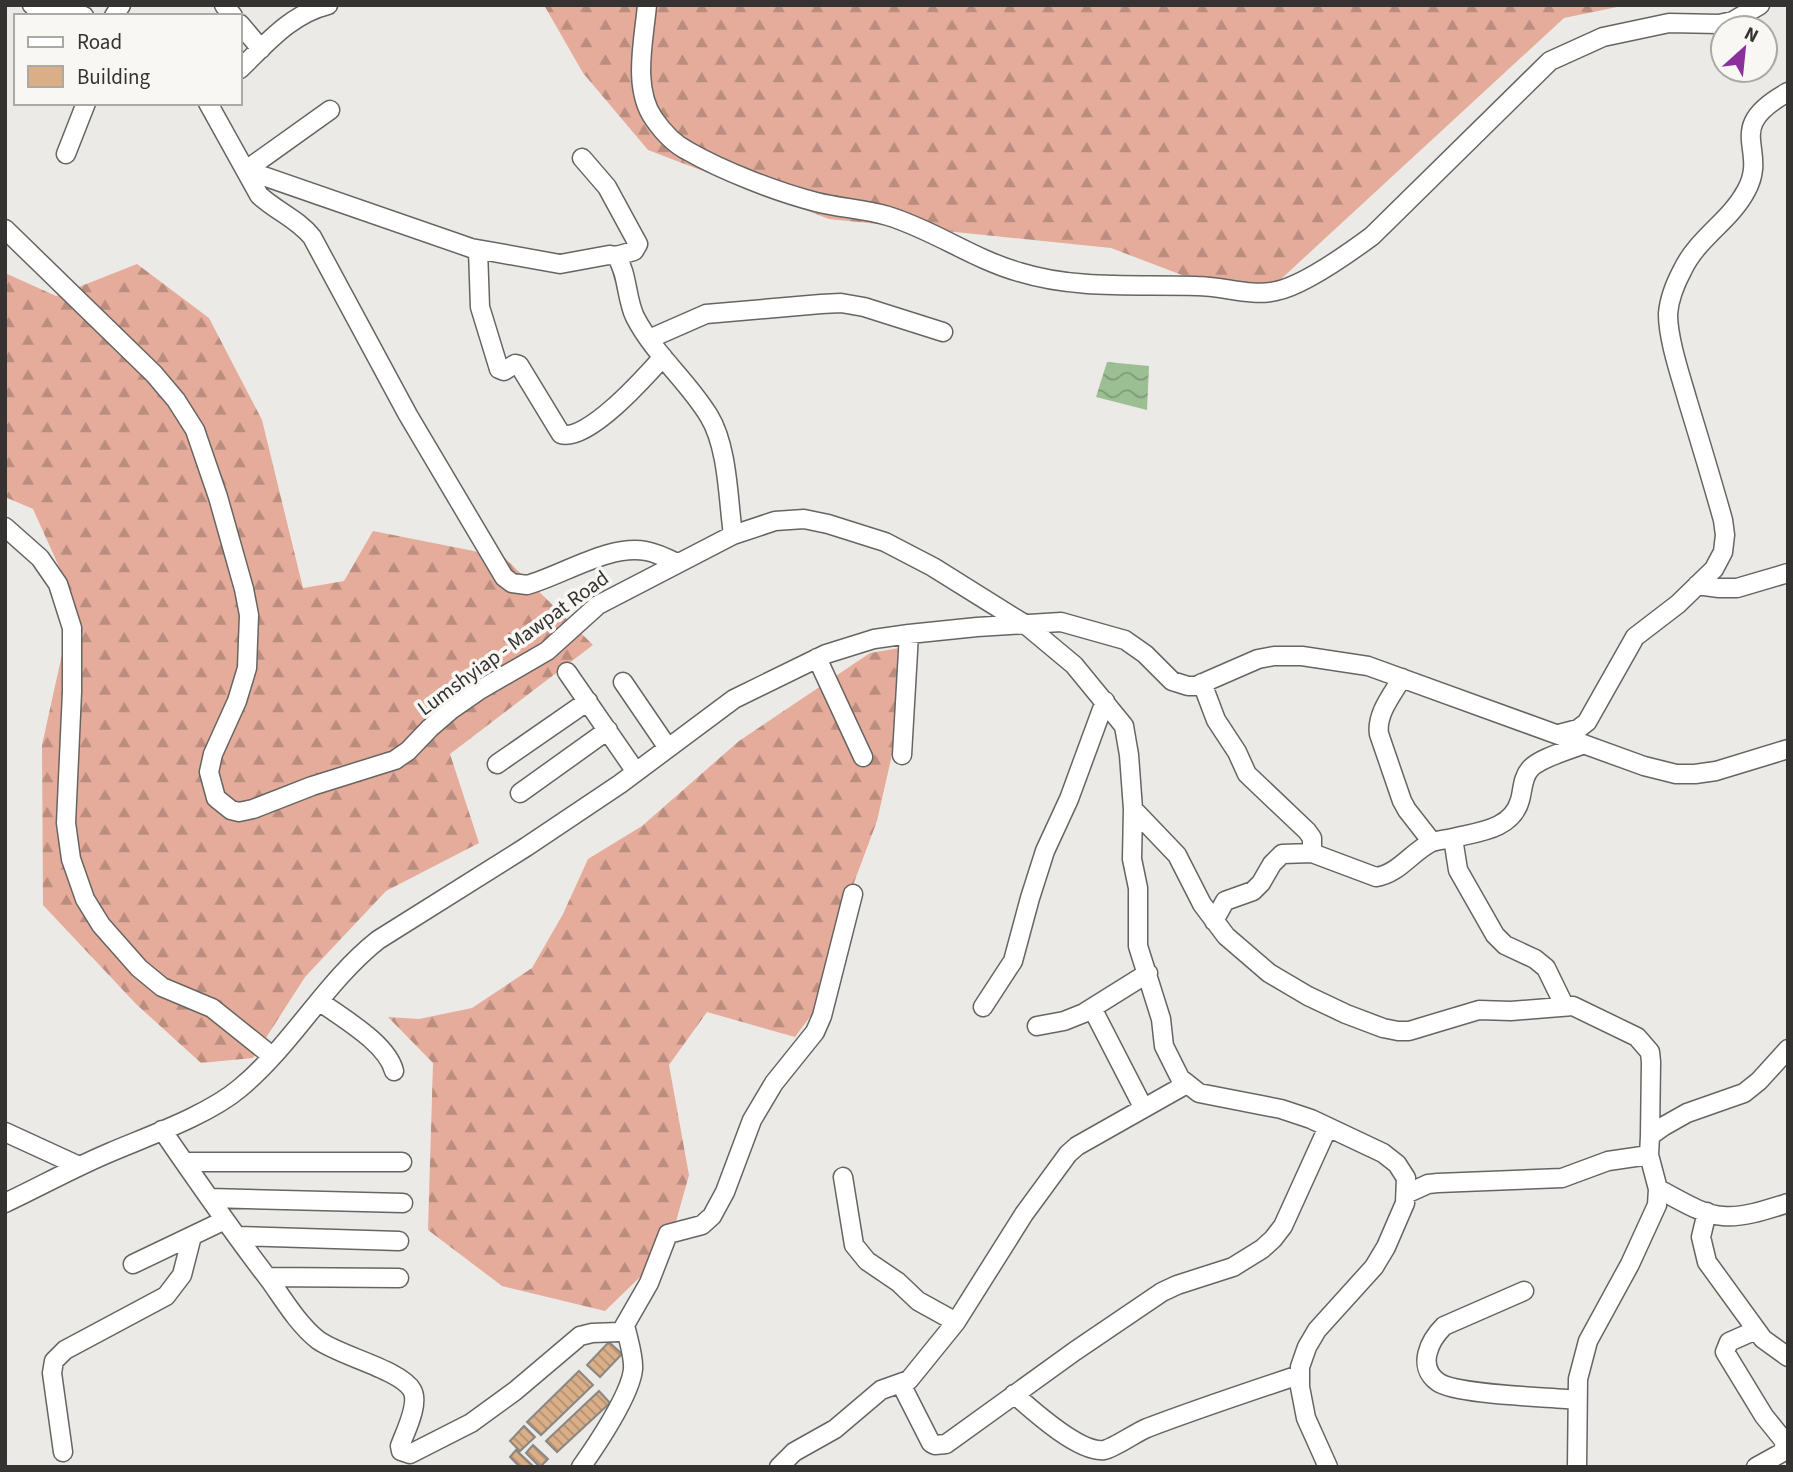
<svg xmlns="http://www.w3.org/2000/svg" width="1793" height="1472" font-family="'Source Sans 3',sans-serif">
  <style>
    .forest { fill: url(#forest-firs) }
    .water { fill: url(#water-waves) }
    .building { fill: url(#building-back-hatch); stroke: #898683; stroke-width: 2 }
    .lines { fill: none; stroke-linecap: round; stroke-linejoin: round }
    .minor-casing { stroke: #666561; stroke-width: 21 }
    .minor { stroke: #fff; stroke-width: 18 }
    .labels { text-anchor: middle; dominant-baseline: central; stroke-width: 7; stroke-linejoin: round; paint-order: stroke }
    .street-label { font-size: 21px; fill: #343332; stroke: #f9f7f4 }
  </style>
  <defs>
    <pattern id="forest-firs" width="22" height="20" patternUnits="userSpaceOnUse" patternTransform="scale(1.75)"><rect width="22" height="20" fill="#e6ac9b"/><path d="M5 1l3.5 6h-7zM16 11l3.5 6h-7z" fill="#bb8d7f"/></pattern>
    <pattern id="water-waves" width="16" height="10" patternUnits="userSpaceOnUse" patternTransform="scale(1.75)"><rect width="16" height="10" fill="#9bbe92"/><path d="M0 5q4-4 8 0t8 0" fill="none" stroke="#7f9b78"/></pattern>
    <pattern id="building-back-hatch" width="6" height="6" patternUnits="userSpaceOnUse" patternTransform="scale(1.75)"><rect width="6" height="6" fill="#daaf88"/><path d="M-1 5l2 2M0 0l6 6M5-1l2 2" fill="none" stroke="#b28f70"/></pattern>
  </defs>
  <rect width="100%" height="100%" fill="#eceae6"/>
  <!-- forest -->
  <path class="forest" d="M 544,5 L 1627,5 L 1564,18 L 1255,303 L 1111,248 L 829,219 L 648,150 L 583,73 Z
    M 137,264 L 209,318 L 262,420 L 303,588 L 344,581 L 373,531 L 504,557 L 593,645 L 450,754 L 479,843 L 386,891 L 305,977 L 253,1058 L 201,1063 L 136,1004 L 43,905 L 42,745 L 74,600 L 33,509 L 5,497 L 5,273 L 56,296 Z
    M 911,646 L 896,737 L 877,821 L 849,896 L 821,1002 L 795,1037 L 707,1012 L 669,1065 L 689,1175 L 668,1250 L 605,1311 L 502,1286 L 428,1230 L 433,1063 L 388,1017 L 419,1019 L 472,1008 L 532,968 L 563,914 L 588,859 L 642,826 L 739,741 L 870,653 Z"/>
  <!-- water -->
  <path class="water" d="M 1107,362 L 1149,366 L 1147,410 L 1096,397 Z"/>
  <!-- building -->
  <path class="building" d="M 609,1342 L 622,1354 L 600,1377 L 587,1365 Z
    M 579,1371 L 593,1385 L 541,1435 L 527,1422 Z
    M 599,1391 L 610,1403 L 557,1452 L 546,1441 Z
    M 524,1426 L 535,1437 L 520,1451 L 510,1441 Z
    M 533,1445 L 548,1459 L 540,1467 L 526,1453 Z
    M 516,1450 L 534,1467 L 520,1467 L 510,1457 Z"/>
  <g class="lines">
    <!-- minor casing -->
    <g class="minor-casing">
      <path id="minor" d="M 32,5 L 66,10 L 84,16
        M 224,5 L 233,16
        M 647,5 C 644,40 632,88 654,119 C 663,132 674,144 688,151 C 723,171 777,192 816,202 C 839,208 864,209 888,216 C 934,230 973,259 1019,272 C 1077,290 1138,284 1197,286 C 1223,286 1251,297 1276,291 C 1302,286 1349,253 1372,236 L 1550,61 L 1603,37 L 1669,23 L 1719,24 L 1733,21 L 1760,5
        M 114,16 L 121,5
        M 240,24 L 261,49
        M 240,69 C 267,43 291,14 328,5
        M 208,103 L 259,195 C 276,211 298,219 312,237 L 408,415 L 504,577 L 512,583 L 527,585 C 563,575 609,544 646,551 C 657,553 667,558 677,563
        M 66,154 L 86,103
        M 582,158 L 607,187 L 638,244 L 634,251 L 616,256
        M 246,170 L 471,248 L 560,264 L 609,255 L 616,256 C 628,273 626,299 635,317 C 654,354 688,381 709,416 C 728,447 728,499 733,535
        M 246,170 L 330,110
        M 5,229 L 154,374 L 176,400 L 195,430 L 218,497 L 244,589 L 249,615 L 247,668 L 237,701 L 213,754 L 209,772 L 216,798 L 231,810 L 239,812 L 253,809 L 312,786 L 395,760 L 408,751 L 430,728 L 452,709 L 478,691 L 547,651 L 598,605 L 733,535 L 775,521 L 804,519 L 828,524 L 885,542 L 933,567 L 1026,625 L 1074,665 L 1124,726 L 1129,755 L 1133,809 L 1132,859 L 1138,888 L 1138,946 L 1161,1019 L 1164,1046 L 1180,1078 L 1199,1093 L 1281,1109 L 1311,1119 L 1383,1153 L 1397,1164 L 1406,1178 L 1405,1203 L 1386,1247 L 1374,1267 L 1317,1330 L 1307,1347 L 1300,1367 L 1300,1387 L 1306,1418 L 1328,1467
        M 478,250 L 480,307 L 499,369 L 504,371 L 515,364 L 519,365 L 561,434 C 587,443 646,376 663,357
        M 649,339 L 706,314 L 821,304 L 841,303 L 864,307 L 943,332
        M 5,527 L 40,558 L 58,584 L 72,628 L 72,692 L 66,823 L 71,859 L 85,899 L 101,925 L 139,968 L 162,987 L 212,1008 L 272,1056
        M 1697,585 L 1719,588 L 1737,588 L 1788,573
        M 817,658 L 863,757
        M 567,672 L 636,772
        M 1402,678 C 1392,695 1376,714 1379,734 L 1402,801 L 1407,810 L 1432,842
        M 623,682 L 668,748
        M 1202,683 L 1216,720 L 1237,752 L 1247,774 L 1307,831 L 1312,838 L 1312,853
        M 1559,734 L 1578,729 L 1587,722 L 1635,637 L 1678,604 L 1714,569 L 1723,552 L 1725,535 L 1723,520 C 1712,481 1700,441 1688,402 C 1681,377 1668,340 1668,314 C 1669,299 1676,282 1683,269 C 1698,238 1730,221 1746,191 C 1770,148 1721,129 1788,92
        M 902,755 L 909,634
        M 497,764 L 588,701
        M 520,793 L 608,730
        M 1133,809 L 1177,855 L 1202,904 L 1226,936 L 1269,973 L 1308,996 L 1346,1014 L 1383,1028 L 1398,1031 L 1409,1031 L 1479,1010 L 1511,1011 L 1573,1006 L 1637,1037 L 1650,1052 L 1651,1062 L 1650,1136
        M 1453,838 C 1477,832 1512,830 1520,800 C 1523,790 1522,778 1530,769 C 1539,758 1570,750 1584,744
        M 1214,921 L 1225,901 L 1253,891 L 1261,883 L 1272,864 L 1282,854 L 1312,853 L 1376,877 C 1398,874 1411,853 1430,843 C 1436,840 1445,840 1453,838 L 1458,870 L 1495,935 L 1505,945 L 1535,959 L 1546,968 L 1564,1005
        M 319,1001 C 342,1018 387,1043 394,1071
        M 983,1007 L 1013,961 L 1030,898 L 1045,851 L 1069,799 L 1105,701
        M 1092,1008 L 1143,1107
        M 1037,1026 L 1064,1021 L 1084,1013 L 1148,973
        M 162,1130 C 197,1181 233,1233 271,1282 C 285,1302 299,1325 318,1340 C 340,1356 401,1370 412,1390 C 420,1404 405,1432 400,1446 L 401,1451 L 410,1454 L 471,1423 L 515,1391 L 580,1336 L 592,1333 L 619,1332 L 622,1330 L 649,1283 L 668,1234 L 702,1225 L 712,1216 L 725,1192 L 752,1120 L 774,1083 L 815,1032 L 822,1016 L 853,894
        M 5,1132 L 79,1166
        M 184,1162 L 402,1162
        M 843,1177 L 854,1245 L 867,1261 L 898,1282 L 918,1301 L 956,1322
        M 1658,1189 C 1677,1198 1701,1215 1723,1216 C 1743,1218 1769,1209 1788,1203
        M 1406,1194 L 1428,1184 L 1438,1183 L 1562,1178 L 1608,1161 L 1649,1155
        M 210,1198 L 403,1203
        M 5,1203 C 41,1186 75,1167 111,1152 C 151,1135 208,1115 240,1088 C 292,1045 325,982 378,940 L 526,847 L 620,784 L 734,699 L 826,654 L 874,639 L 909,634 L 977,627 L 1061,622 L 1125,640 L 1145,654 L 1172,681 L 1188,686 L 1196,686 L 1258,659 L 1274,656 L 1302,656 L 1368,666 L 1644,766 L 1676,774 L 1695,774 L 1716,771 L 1788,749
        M 1707,1212 L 1701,1237 L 1707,1262 L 1763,1339 L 1788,1357
        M 237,1236 L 399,1241
        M 133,1264 L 225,1220
        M 267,1277 L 399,1278
        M 1524,1291 L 1444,1326 C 1430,1340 1416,1366 1438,1382 C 1456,1395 1550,1397 1577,1400
        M 901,1384 L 931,1443 L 935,1445 L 946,1444 L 1075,1351 L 1162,1292 L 1177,1285 L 1233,1267 L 1262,1249 L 1273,1239 L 1283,1226 L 1328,1127
        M 1014,1394 C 1032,1410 1079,1453 1104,1450 C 1114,1448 1135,1433 1147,1428 C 1197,1409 1248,1392 1299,1375
        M 63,1452 L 52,1373 L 54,1361 L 65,1350 L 166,1296 L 182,1275 L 192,1236
        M 581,1467 C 596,1446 631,1394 633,1369 C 634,1356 628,1339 625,1325
        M 779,1467 L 794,1452 L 835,1429 L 881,1390 L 909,1380 L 956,1322 L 1024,1214 L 1068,1154 L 1077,1146 L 1185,1085
        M 1577,1467 L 1578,1379 L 1588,1341 L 1630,1264 L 1657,1205 L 1658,1189 L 1649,1155 L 1650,1136 L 1664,1126 L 1687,1113 L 1744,1093 L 1759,1081 L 1788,1049
        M 1756,1467 L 1783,1452 L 1785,1442 L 1764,1416 L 1725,1352 L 1729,1342 L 1756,1330"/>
    </g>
    <!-- minor -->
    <use href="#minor" class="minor"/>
  </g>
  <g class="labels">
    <!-- street labels -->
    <g class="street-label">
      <text transform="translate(513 643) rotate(-36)">Lumshyiap - Mawpat Road</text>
    </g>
  </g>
  <!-- border -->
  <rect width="1793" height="1472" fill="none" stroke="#343332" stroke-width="14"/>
  <!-- legend -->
  <rect x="14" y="14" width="228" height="91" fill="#f9f7f4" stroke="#aaa9a6" stroke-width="2"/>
  <rect x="28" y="37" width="35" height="10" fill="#ffffff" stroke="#aaa9a6" stroke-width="2"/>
  <text x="77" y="49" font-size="21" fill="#343332">Road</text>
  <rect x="28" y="66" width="35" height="21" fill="#daaf88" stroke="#aaa9a6" stroke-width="2"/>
  <text x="77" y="84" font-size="21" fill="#343332">Building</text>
  <!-- north arrow -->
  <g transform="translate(1744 49) rotate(27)"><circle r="33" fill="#f9f7f4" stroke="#aaa9a6" stroke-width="2"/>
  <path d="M0-5L12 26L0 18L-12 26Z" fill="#8b319c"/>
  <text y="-10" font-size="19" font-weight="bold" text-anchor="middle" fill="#343332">N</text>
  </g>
</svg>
